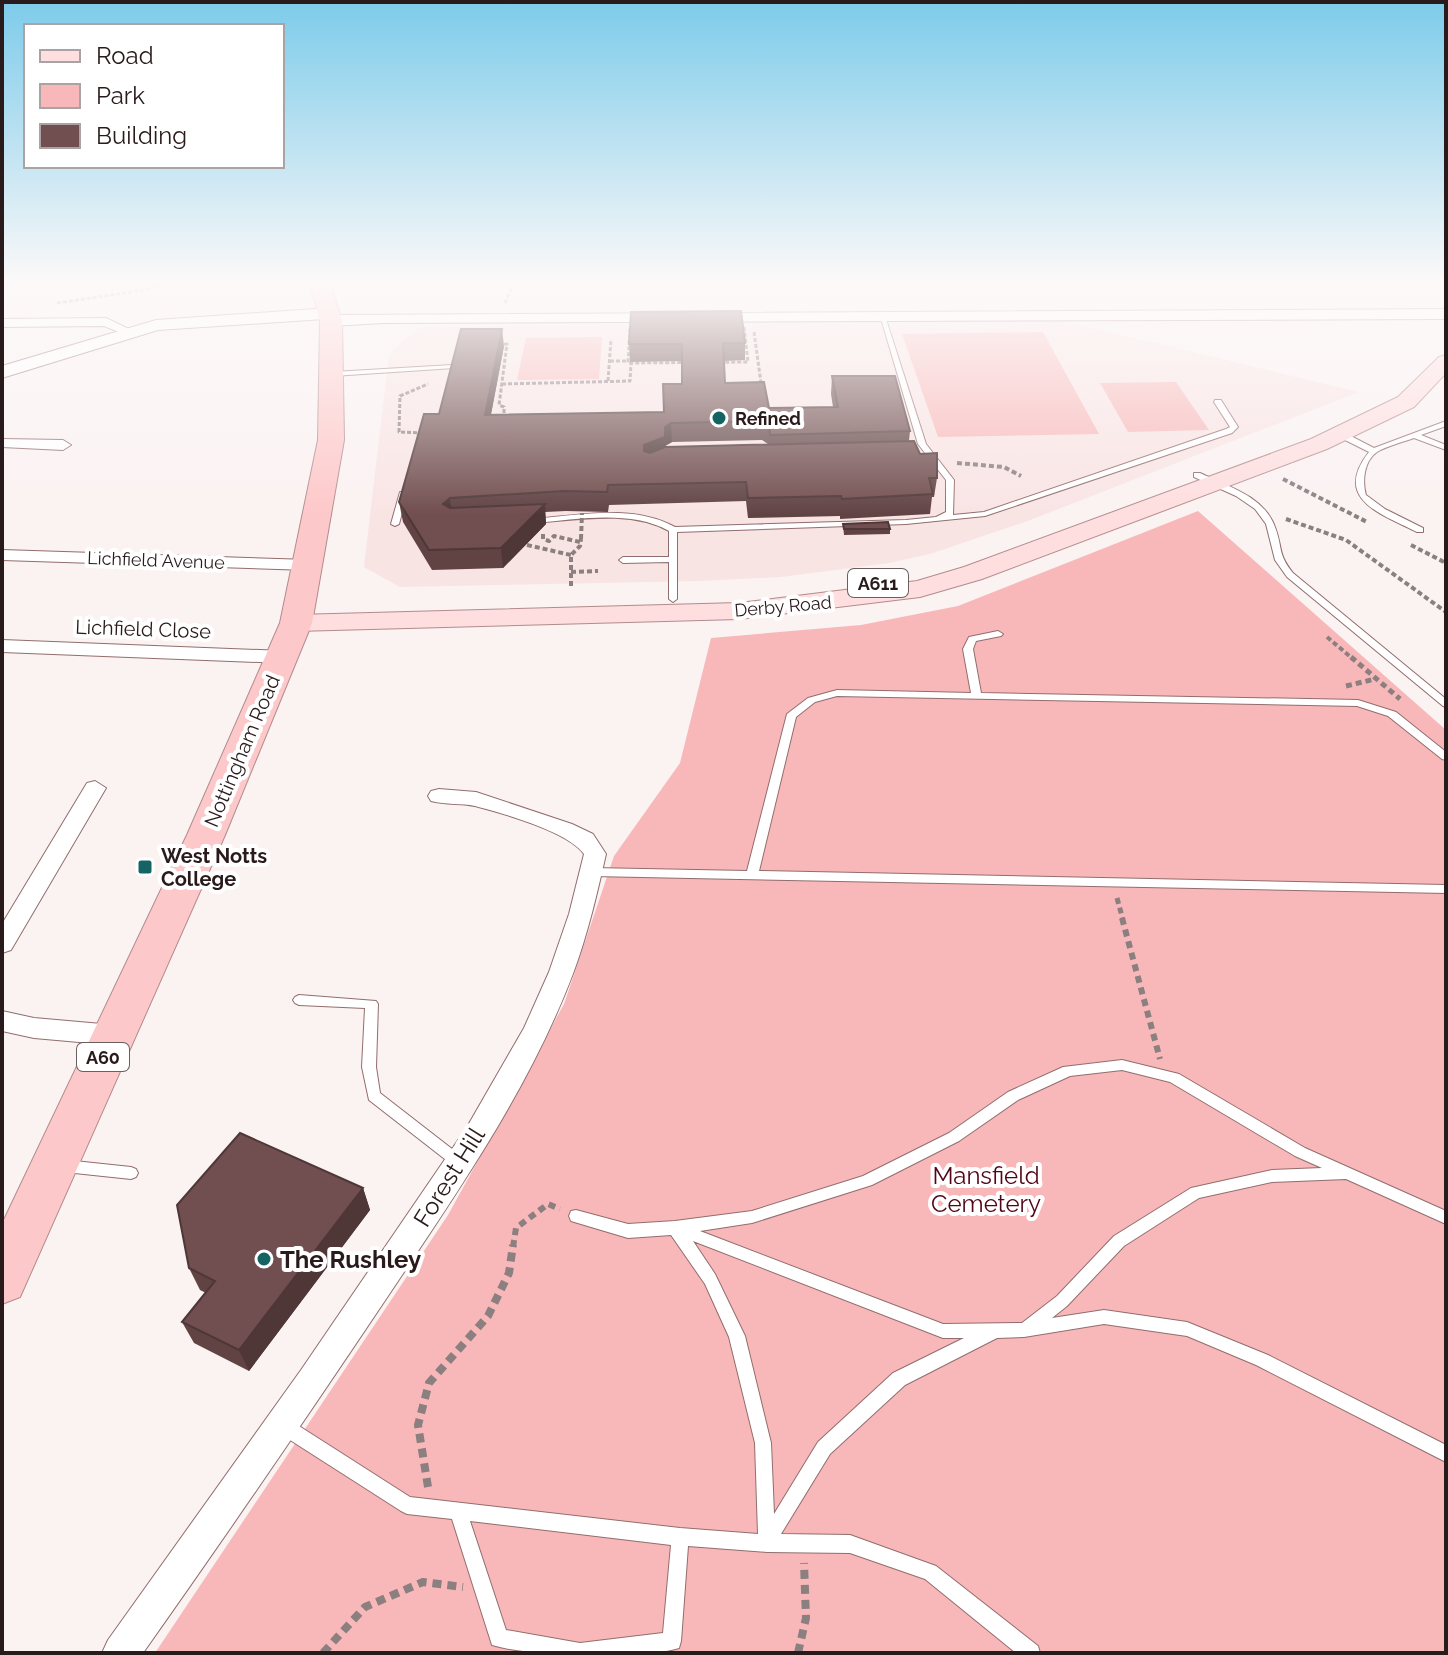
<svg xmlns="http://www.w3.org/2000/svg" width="1448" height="1655" font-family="Raleway,sans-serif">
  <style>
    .built { fill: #f9e4e4 }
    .green { fill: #f8b8b9 }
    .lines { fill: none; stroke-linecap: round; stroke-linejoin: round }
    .lane-casing { stroke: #926d6d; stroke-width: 2 }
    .street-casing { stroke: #926d6d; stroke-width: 2 }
    .secondary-casing { stroke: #926d6d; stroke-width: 2 }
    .primary-casing { stroke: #b38b8c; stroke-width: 2 }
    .highway-casing { stroke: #b38b8c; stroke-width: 2 }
    .path-far4 { stroke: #8b7f80; stroke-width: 3; stroke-dasharray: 4 2; stroke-linecap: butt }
    .path-far3 { stroke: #8b7f80; stroke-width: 4; stroke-dasharray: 5 3; stroke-linecap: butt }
    .path-far2 { stroke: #8b7f80; stroke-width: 5; stroke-dasharray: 6 4; stroke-linecap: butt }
    .path-far1 { stroke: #8b7f80; stroke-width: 6; stroke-dasharray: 7 5; stroke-linecap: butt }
    .path { stroke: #8b7f80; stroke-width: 8; stroke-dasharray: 9 6; stroke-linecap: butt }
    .lane { fill: #fff; fill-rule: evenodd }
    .street { fill: #fff; fill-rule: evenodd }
    .secondary { fill: #fff; fill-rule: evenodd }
    .primary { fill: #fededf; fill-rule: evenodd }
    .highway { fill: #fdc8c9; fill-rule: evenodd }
    .path-bridge { stroke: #8b7f80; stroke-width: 4; stroke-dasharray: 5 3; stroke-linecap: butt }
    .wall { fill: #614344; fill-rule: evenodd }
    .shaded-wall { fill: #4f3737 }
    .building { fill: #714e4f; stroke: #4f3737; stroke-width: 2 }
    .poi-dot { fill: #146463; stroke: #fff; stroke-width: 3 }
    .labels { text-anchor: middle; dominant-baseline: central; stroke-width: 8; stroke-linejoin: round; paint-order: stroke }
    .far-poi-label { font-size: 18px; font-weight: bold; fill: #291a1b; stroke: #fff; text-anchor: start }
    .far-street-label { font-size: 18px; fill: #291a1b; stroke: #fff }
    .shield { fill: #fff; stroke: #695f5f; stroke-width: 2 }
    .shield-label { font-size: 18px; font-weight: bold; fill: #291a1b }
    .street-label { font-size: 20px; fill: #291a1b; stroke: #fff }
    .poi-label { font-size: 20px; font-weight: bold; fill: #291a1b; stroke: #fff; text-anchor: start }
    .near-park-label { font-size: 24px; fill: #520515; stroke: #fff }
    .near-street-label { font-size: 24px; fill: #291a1b; stroke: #fff }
    .near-poi-label { font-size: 24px; font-weight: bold; fill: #291a1b; stroke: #fff; text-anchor: start }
  </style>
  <rect width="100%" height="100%" fill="#fbf2f2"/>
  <!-- built -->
  <path class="built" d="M 1059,320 L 1359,392 L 1025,522 L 930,554 L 889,563 L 781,577 L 700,581 L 400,587 L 364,567 L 389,354 L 419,327 Z"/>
  <!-- green -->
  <path class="green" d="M 1043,332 L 1099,434 L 938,437 L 902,334 Z
    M 602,337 L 599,379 L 517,380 L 526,338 Z
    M 1176,382 L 1209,430 L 1128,432 L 1100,383 Z
    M 1198,511 L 1446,730 L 1446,1653 L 155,1653 L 448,1215 L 564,1004 L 614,856 L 680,763 L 711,638 L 861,625 L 958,606 Z"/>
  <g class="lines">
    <!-- lane casing -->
    <g class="lane-casing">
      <path id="lane" d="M 880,315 L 885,316 L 926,444 L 954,480 L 953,515 L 984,512 L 1226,429 L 1230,427 L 1214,402 L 1215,400 L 1221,400 L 1238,427 L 1232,433 L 985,516 L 906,524 L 677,532 L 677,599 L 673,602 L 669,599 L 669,562 L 623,563 L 619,560 L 623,557 L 669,557 L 669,531 C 629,509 577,520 534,523 L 530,521 L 534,519 C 580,515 633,504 675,527 L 906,520 L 936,517 L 946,512 L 946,480 L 918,444 Z
        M 452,365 L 455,367 L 454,368 L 333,376 L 330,374 L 333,372 Z
        M 1446,421 L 1446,426 L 1421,435 L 1446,445 L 1446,450 L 1414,438 C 1403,442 1387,446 1377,452 C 1364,461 1362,481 1366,495 L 1385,509 L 1423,528 L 1423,532 L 1417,532 C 1381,514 1332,499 1369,452 L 1337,436 L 1337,432 L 1343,432 L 1374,448 Z
        M 1194,473 L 1200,473 C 1227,486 1264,496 1275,527 C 1283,548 1277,553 1293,573 L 1446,699 L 1446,707 L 1443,706 L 1287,577 L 1275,560 L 1266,524 L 1255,509 L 1236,496 L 1194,477 Z
        M 400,492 L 407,494 L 399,524 L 395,526 L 391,524 Z
        M 998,631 L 1003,634 L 1001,636 L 976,641 L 973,649 L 981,693 L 1358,700 L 1396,712 L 1446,752 L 1446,760 L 1442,759 L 1388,716 L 1357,706 L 837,696 L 815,702 L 796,717 L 759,871 L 1446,885 L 1446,893 L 592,876 L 586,872 L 592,868 L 747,871 L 787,714 L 808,698 L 837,690 L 971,693 L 963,649 L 969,637 Z
        M 299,995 L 376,1001 L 378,1004 L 376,1067 L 380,1093 L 465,1159 L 467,1163 L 465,1167 L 460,1169 L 455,1167 L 369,1100 L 362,1067 L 365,1008 L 299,1005 L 295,1003 L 293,1000 L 295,997 Z
        M 1122,1060 L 1179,1074 L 1305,1148 L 1446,1211 L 1446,1224 L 1346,1179 L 1272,1182 L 1199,1198 L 1124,1246 L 1067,1306 L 1052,1318 L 1104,1310 L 1187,1322 L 1268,1355 L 1446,1445 L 1446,1462 L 1256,1365 L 1187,1336 L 1104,1324 L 1024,1337 L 997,1338 L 905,1385 L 830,1454 L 781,1534 L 850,1535 L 936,1566 L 1038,1646 L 1040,1653 L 1016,1653 L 925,1579 L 850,1553 L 767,1552 L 688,1546 L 681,1641 L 679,1648 C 656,1655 628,1653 604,1653 C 568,1653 526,1655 492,1645 L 452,1519 L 407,1514 L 401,1511 L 276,1431 L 274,1425 L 276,1419 L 282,1417 L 288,1419 L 410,1497 L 680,1528 L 758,1534 L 755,1443 L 729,1337 L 705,1284 L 671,1235 L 628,1238 L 571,1221 L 569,1216 L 571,1211 L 576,1210 L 628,1224 L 675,1221 L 752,1211 L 863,1176 L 949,1133 L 1008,1092 L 1063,1067 ZM 1122,1070 L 1170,1082 L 1295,1156 L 1322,1168 L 1272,1170 L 1191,1188 L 1114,1236 L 1057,1296 L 1022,1323 L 943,1324 L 700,1231 L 752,1223 L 872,1185 L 959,1141 L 1018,1100 L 1070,1076 ZM 693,1241 L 943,1338 L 964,1338 L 893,1373 L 818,1442 L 774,1514 L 771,1443 L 745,1336 L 715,1274 ZM 470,1521 L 671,1545 L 663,1633 L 580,1643 L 506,1630 Z
        M 65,1160 L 131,1167 L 136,1169 L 138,1173 L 136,1177 L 131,1179 L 65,1172 L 60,1170 L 58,1166 L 60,1162 Z"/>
    </g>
    <!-- street casing -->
    <g class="street-casing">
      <path id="street" d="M 106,318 L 135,332 L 129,336 L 104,326 L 2,327 L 2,319 Z
        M 2,439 L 63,440 L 71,445 L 63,450 L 2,447 Z
        M 2,550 L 309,560 L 318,565 L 309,570 L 2,560 Z
        M 2,640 L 283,651 L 292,657 L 283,663 L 2,652 Z
        M 95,781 L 106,788 L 11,950 L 2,953 L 2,924 L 87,783 Z
        M 439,789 L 476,792 L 572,824 L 593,834 L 606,854 C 597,894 588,933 574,971 C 529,1091 454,1197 384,1302 C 305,1420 225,1537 143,1653 L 102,1653 L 108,1640 L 301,1370 L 467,1127 L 524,1028 L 549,972 L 569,914 L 584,854 C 569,832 502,813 475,806 C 461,803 446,805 431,801 L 428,796 L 431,791 Z
        M 2,1011 L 34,1018 L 113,1025 L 122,1028 L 126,1035 L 122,1042 L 113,1045 L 34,1038 L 2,1031 Z"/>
    </g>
    <!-- secondary casing -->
    <g class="secondary-casing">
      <path id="secondary" d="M 330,308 L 336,309 L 337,315 L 1446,309 L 1446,319 L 383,323 L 331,326 L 325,325 L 324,319 L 158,330 L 2,378 L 2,366 L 156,320 Z"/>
    </g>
    <!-- primary casing -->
    <g class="primary-casing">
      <path id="primary" d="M 1446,355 L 1446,373 L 1414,407 L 1327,449 L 982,579 L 920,597 L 739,619 L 296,631 L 286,629 L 282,623 L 286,617 L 296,615 L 739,603 L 917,581 L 964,567 L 1311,439 L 1398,397 L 1439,357 Z"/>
    </g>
    <!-- highway casing -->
    <g class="highway-casing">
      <path id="highway" d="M 310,283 L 330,283 L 342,321 L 344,440 L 312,623 L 225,835 L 20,1297 L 2,1304 L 2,1224 L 187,835 L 280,623 L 318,440 L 320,321 Z"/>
    </g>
    <!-- path-far4 -->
    <path class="path-far4" d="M 57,303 L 145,290 L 166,283
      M 505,303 L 514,283
      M 744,327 L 748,362 L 628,363 L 630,328 Z
      M 754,332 L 761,383
      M 498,345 L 507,344 L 499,405 L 504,407 L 504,415 L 509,418
      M 610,361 L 628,361
      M 608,381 L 611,339
      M 502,384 L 630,381 L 631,363
      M 423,433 L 399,432 L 400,396 L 428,384"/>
    <!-- path-far3 -->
    <path class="path-far3" d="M 957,463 L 1004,467 L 1021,476
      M 1283,479 L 1367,522
      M 1286,519 L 1346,540 L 1446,612
      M 543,534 L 543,539 L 549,541 L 554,536 L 580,542
      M 527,545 L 571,555
      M 1411,545 L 1446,563
      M 571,572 L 598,571
      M 571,586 L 571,555 L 580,546 L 581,539
      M 1327,637 L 1353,659"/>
    <!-- path-far2 -->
    <path class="path-far2" d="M 1351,657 L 1400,699
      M 1346,686 L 1375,679
      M 1117,898 L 1123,920"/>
    <!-- path-far1 -->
    <path class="path-far1" d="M 1122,918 L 1160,1059
      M 513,1247 L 516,1228 L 548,1204 L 560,1209"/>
    <!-- path -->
    <path class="path" d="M 428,1487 L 418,1425 L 429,1383 L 488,1316 L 509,1273 L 513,1245
      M 323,1653 L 365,1607 L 423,1582 L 463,1587
      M 798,1653 L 806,1618 L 804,1563"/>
    <!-- lane -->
    <use href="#lane" class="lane"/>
    <!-- street -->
    <use href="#street" class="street"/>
    <!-- secondary -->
    <use href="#secondary" class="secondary"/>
    <!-- primary -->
    <use href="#primary" class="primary"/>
    <!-- highway -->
    <use href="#highway" class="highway"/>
    <!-- path-bridge -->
    <path class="path-bridge" d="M 581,539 L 582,513"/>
  </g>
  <!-- wall -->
  <path class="wall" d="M 745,343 L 745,360 L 724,361 L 725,383 L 769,408 L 833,407 L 831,394 L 832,376 L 910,431 L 909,441 L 920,454 L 937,478 L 934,497 L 932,497 L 930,514 L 840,519 L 840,516 L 748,518 L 746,501 L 609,505 L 608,512 L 566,511 L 545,512 L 546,524 L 503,568 L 432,570 L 403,522 L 399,502 L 439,414 L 504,346 L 491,415 L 664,412 L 682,384 L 682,361 L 630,362 L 629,344 ZM 762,440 L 768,444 L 665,447 L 665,446 L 672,442 Z
    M 843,524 L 890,529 L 890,534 L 844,535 Z
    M 363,1188 L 370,1210 L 249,1371 L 194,1343 L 182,1322 L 206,1293 L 200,1290 L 189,1268 Z"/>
  <!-- shaded-wall -->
  <path class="shaded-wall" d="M 502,329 L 504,346 L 487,434 L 485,415 Z
    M 671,423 L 672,442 L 665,446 L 666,456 L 645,464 L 644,445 L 665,427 Z
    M 450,498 L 453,518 L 443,504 Z
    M 545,504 L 546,524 L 503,568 L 501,548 Z
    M 363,1188 L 370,1210 L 249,1371 L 239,1350 Z"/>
  <!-- building -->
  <path class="building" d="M 741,311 L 745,343 L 723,343 L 725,383 L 764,382 L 769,408 L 838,407 L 832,376 L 895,376 L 910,431 L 770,435 L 769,426 L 762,421 L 671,423 L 665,427 L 665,437 L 644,445 L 644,451 L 650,453 L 665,447 L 914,441 L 920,454 L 937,453 L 937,478 L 929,478 L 933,494 L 842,499 L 841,496 L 748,498 L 746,482 L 608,485 L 607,492 L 564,491 L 450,498 L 443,504 L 450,508 L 545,504 L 501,548 L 429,550 L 399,502 L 424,414 L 439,414 L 461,329 L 502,329 L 485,415 L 664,412 L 663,384 L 682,384 L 682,344 L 629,344 L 631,312 Z
    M 888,522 L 890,529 L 844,529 L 843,524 Z
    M 240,1133 L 363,1188 L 239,1350 L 182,1322 L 215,1281 L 189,1268 L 177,1205 Z"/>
  <!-- sky -->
  <linearGradient id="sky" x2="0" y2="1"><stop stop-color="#7ccbea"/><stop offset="0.55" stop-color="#fdf9f9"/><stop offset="1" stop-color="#fdf9f9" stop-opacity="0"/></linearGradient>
  <rect width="1448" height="515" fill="url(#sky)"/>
  <!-- markers -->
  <g class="poi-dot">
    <circle cx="719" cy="418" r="8"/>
    <rect x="137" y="859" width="16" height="16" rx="4"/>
    <circle cx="264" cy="1259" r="8"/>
  </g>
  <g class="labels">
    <!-- far-poi labels -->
    <g class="far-poi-label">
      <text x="735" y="418">Refined</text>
    </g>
    <!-- far-street labels -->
    <g class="far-street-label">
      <text transform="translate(156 560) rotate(2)">Lichfield Avenue</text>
      <text transform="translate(783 606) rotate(-5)">Derby Road</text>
    </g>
    <!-- shield labels -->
    <g class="shield">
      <rect x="848" y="569" width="60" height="28" rx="6"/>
      <rect x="77" y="1043" width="52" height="28" rx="6"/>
    </g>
    <g class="shield-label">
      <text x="878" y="583">A611</text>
      <text x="103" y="1057">A60</text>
    </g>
    <!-- street labels -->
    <g class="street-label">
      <text transform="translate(143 629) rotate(2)">Lichfield Close</text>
      <text transform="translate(242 751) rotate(-67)">Nottingham Road</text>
    </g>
    <!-- poi labels -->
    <g class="poi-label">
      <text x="161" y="856">West Notts<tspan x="161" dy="23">College</tspan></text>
    </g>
    <!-- near-park labels -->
    <g class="near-park-label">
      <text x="986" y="1175">Mansfield<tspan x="986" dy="28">Cemetery</tspan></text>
    </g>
    <!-- near-street labels -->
    <g class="near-street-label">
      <text transform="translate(449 1177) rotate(-58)">Forest Hill</text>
    </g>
    <!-- near-poi labels -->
    <g class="near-poi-label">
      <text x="280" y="1259">The Rushley</text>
    </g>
  </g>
  <!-- border -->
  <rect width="1448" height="1655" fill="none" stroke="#291a1b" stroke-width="8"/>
  <!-- legend -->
  <rect x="24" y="24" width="260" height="144" fill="#ffffff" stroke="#a9a3a4" stroke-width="2"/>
  <rect x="40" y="50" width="40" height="12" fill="#fededf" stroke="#a9a3a4" stroke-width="2"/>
  <text x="96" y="64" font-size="24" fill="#291a1b">Road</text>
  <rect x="40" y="84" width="40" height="24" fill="#f8b8b9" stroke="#a9a3a4" stroke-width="2"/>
  <text x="96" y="104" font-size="24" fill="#291a1b">Park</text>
  <rect x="40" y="124" width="40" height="24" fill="#714e4f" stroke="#a9a3a4" stroke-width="2"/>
  <text x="96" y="144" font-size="24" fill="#291a1b">Building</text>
</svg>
